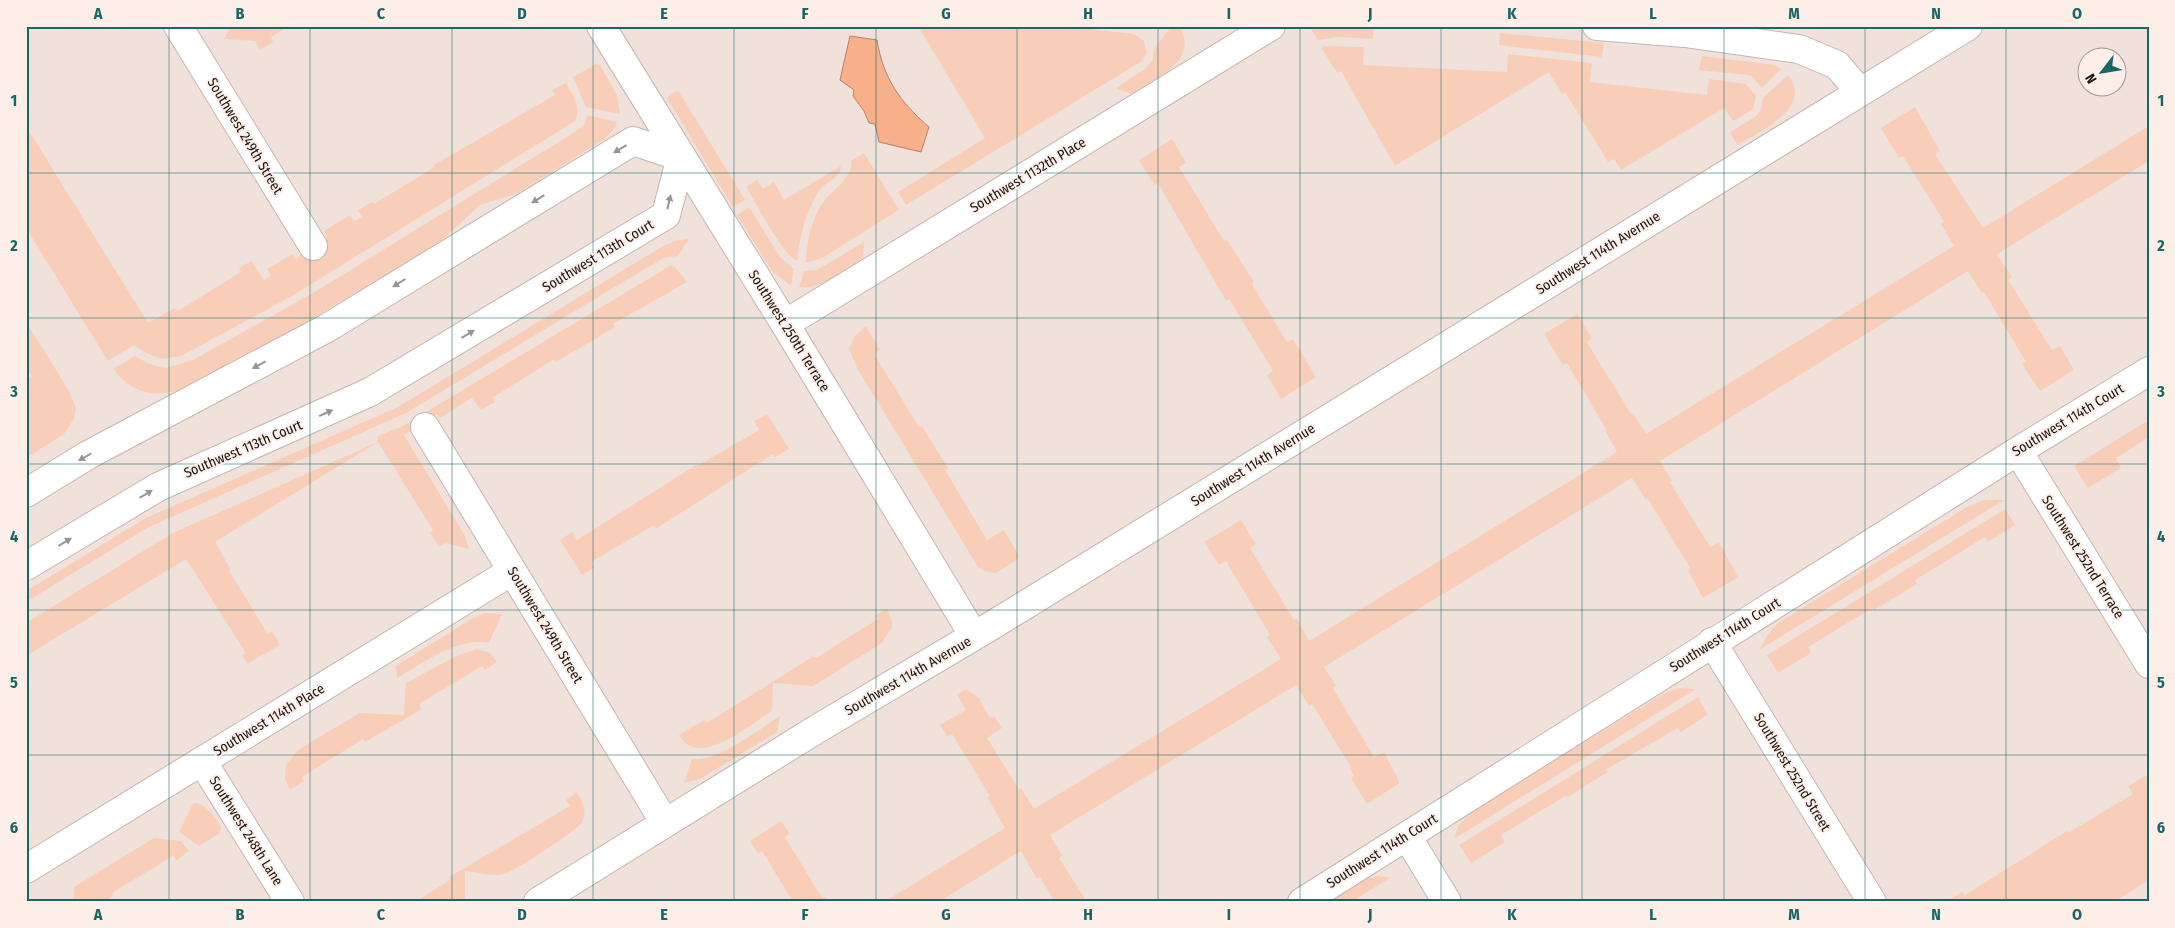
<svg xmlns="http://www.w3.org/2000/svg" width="2175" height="928" font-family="'Fira Sans Condensed',sans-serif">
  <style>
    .green { fill: #f8ceb8 }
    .water { fill: #f8b08b; stroke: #b58167 }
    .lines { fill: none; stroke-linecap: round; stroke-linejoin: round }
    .street-casing { stroke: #c3b6af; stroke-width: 30 }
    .street { stroke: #fff; stroke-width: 28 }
    .oneway { fill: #989594 }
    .grid { fill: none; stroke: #186665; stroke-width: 1; stroke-opacity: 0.55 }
    .labels { text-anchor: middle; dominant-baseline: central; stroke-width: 4; stroke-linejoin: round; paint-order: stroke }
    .street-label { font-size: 14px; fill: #191412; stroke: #fdefe8 }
    .neatline { fill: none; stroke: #186665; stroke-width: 2 }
    .grid-label { font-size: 16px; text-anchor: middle; font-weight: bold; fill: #186665 }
  </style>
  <rect width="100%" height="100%" fill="#f0e2db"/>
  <!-- green -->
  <path class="green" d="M 231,26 L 289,26 L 271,37 L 273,42 L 260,50 L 255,41 L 224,39 Z
    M 918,26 L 1060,26 L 1134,34 L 1144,41 L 1147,53 L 1142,61 L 906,205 L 898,192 L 985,138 Z
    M 1172,26 L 1179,26 C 1201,61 1154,79 1131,94 L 1116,88 L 1146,68 L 1153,59 L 1155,47 Z
    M 1317,26 L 1374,26 L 1373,39 L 1338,37 L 1318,40 L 1311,29 Z
    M 1500,33 L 1604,43 L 1602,57 L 1499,45 Z
    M 1324,46 L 1364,47 L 1363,65 L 1507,72 L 1508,54 L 1592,63 L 1590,82 L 1707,95 L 1709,79 L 1746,84 L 1756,96 L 1753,109 L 1733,121 L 1724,108 L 1621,170 L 1614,159 L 1608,162 L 1565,92 L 1562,94 L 1549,72 L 1395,166 L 1341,71 L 1337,73 L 1322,49 Z
    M 1702,56 L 1775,65 L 1781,69 L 1762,88 L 1752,76 L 1747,75 L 1699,70 Z
    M 596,64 L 600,65 L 617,95 L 620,114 L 586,107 L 573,77 Z
    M 1788,75 C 1814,108 1759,132 1737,145 L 1730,132 L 1755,117 L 1761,110 L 1763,98 Z
    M 566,83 C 573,95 582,108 575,121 L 292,296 L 181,356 L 162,359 L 144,352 L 134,345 L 108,361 L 26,228 L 26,126 L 148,323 L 175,308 L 178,311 L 241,272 L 239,268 L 251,261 L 264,280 L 271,276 L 267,269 L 293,254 L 296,259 L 327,237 L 324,231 L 350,215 L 354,221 L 362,217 L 358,210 L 372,202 L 374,204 L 435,167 L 434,165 L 555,95 L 552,90 Z
    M 678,90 L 745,200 L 733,207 L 667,98 Z
    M 1915,107 L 1940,151 L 1935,154 L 1983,228 L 2149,126 L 2149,161 L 1997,254 L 2012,277 L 2008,280 L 2052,350 L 2060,346 L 2074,370 L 2040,391 L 2022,364 L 2026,362 L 1984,292 L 1982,293 L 1968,271 L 1660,461 L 1672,481 L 1670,482 L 1710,547 L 1719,542 L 1738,577 L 1703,598 L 1688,570 L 1690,568 L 1648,499 L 1646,500 L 1632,478 L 1324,667 L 1336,686 L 1333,688 L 1374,757 L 1384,752 L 1400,783 L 1367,804 L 1351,778 L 1354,776 L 1349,768 L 1351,767 L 1312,704 L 1309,706 L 1296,685 L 1050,835 L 1062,855 L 1059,858 L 1087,902 L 1055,902 L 1040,877 L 1037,879 L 1021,851 L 939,902 L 884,902 L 1005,828 L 987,797 L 990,796 L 952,734 L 947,736 L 940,725 L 966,710 L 957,694 L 966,689 L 979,698 L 990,718 L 994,716 L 1002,728 L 987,738 L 1019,789 L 1021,788 L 1034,809 L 1281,659 L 1267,637 L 1270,635 L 1226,561 L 1219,565 L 1204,542 L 1241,520 L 1256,544 L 1250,548 L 1294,620 L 1297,619 L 1309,641 L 1617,452 L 1605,430 L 1606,429 L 1567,363 L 1563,365 L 1544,334 L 1577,314 L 1592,338 L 1587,342 L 1631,414 L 1633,413 L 1646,434 L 1954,246 L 1941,224 L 1944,222 L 1903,156 L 1899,158 L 1881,128 Z
    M 587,115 L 617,122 L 615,128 L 603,140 L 518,193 L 480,205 L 443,239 L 408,262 L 287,333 L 187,388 C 156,398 135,396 113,369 L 135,356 L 149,364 L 166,368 L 193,360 L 313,293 L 575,132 L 585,124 Z
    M 1172,139 L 1186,163 L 1179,167 L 1224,241 L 1227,240 L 1254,282 L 1252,284 L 1287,342 L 1293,339 L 1316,377 L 1281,399 L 1267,375 L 1273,371 L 1229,299 L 1226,301 L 1158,183 L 1154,185 L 1139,160 Z
    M 864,153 L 899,210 L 822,258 L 806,263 C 807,243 810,222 822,204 C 830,191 854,178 851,161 Z
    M 841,166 C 840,179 826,181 819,191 C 805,213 800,236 797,261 C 784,257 755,201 746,187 L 757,180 L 763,189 L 774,182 L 784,200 Z
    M 749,207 L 780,257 L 794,269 L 791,286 L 772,271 L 737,215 Z
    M 689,239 L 678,256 L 664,258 L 623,282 L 406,413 L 147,528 L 26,602 L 26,591 L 146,518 L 398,407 L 663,246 L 674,241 Z
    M 864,242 L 863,258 C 845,269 820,291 799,287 L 804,271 L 817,270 Z
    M 670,266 L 674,266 L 687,282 L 613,324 L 615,327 L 556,362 L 554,359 L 492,398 L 495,402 L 481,410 L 472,398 L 440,418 L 437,414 L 404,435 L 465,536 L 469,549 L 447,543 L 439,547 L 430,533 L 433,530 L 378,442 L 215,542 L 231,570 L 229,571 L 268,634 L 272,631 L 280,645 L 247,664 L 242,655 L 246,653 L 186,559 L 26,656 L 26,623 L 158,542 L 175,532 L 378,442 L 377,436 L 401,427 Z
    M 27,323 L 69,391 L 76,408 L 74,419 L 64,434 L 26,458 L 26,380 L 32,376 L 26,367 Z
    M 866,326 L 880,350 L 874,354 L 919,427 L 922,426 L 948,468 L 945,470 L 987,540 L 1004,530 L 1019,556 L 1017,560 L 996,573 L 984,571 L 978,567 L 857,368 L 849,349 L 854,337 Z
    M 767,414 L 789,449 L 775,457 L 773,454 L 657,528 L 654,525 L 591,562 L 594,568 L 582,575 L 560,540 L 572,532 L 577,540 L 696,465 L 697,466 L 759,430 L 754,421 Z
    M 2149,420 L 2149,437 L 2116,458 L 2121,468 L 2088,488 L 2074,466 Z
    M 1984,500 L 2004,500 L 1759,650 L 1768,634 L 1778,623 L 1967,507 Z
    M 2005,509 L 2015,525 L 1988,542 L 1985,537 L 1915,580 L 1917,584 L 1874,610 L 1872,608 L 1808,647 L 1811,653 L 1778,673 L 1767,655 Z
    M 887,608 L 892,621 L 892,627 L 882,643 L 813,686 L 773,683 L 772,711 C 749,725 698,770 679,735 L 704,720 L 707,723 L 814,656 L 816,658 L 878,619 L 875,616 Z
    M 485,613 L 502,614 L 489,643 C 457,637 424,663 397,678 L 396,666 L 473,618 Z
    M 477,649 L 490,653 L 497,662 L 485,670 L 482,666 L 419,704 L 422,709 L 365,742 L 363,739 L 302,777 L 304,781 L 290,790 L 285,779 L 286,765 L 296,752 L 304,746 L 360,713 L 404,715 L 406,683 L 458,655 Z
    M 1680,688 L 1696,689 L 1454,839 L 1458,826 L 1472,811 L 1663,694 Z
    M 1698,697 L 1708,714 L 1681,732 L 1678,728 L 1607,769 L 1608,772 L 1568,797 L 1567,795 L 1501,835 L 1505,842 L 1471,863 L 1459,845 Z
    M 780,716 L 777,732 L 700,779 L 684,783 L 692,759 C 718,762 758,730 780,716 Z
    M 2149,774 L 2149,880 L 2114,902 L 1945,902 L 1962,892 L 1965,895 L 2067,831 L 2068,833 L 2133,794 L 2128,786 Z
    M 577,792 C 582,801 588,812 582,822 C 578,830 514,872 504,874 C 494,877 477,872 465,871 L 465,898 L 459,902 L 415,902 L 450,880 L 449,877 L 570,806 L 566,800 Z
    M 193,803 C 205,803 216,817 221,827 L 220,833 L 199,846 L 179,832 Z
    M 781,821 L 790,834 L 785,837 L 822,898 L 825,897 L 828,902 L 793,902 L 762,851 L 758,854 L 750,841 Z
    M 154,838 L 181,841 L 189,851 L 177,860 L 173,856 L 112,893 L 113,896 L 104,902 L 74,902 L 74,887 Z
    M 1380,876 L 1390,878 L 1351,902 L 1325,902 L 1363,879 Z"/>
  <!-- water -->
  <path class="water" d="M 850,36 L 877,40 C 883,78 900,102 929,127 L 921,152 L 879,142 L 875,124 L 869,123 L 864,111 L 853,96 L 854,90 L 840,80 Z"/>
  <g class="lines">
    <!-- street casing -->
    <g class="street-casing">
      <path id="street" d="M 178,26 L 313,246
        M 601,26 L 785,324 L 974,636
        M 1597,26 L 1685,33 L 1799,49 L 1837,65 L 1860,92
        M 785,324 L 1271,26
        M 425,427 L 665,823
        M 2018,451 L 2149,664
        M 26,493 L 88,455 L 327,328 L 633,141 L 681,157 L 666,215 L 370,392 L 158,487 L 26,566
        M 1712,642 L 1872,902
        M 202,761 L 290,902
        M 1407,836 L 1447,902
        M 26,869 L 512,571
        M 538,902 L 817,729 L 986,629 L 1968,26
        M 1302,902 L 2018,451 L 2149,371"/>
    </g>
    <!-- street -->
    <use href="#street" class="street"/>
  </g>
  <!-- one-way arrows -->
  <defs><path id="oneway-solid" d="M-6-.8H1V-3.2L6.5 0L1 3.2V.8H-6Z" transform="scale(1.25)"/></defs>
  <g class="oneway">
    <use href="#oneway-solid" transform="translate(620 149) rotate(149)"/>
    <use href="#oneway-solid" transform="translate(538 199) rotate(149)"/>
    <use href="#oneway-solid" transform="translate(669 202) rotate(-77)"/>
    <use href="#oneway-solid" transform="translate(399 283) rotate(148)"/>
    <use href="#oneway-solid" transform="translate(468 334) rotate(-31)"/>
    <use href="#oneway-solid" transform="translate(259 365) rotate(152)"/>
    <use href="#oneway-solid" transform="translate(326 413) rotate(-24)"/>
    <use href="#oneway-solid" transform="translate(85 457) rotate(150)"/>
    <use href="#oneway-solid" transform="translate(146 494) rotate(-31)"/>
    <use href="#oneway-solid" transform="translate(65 542) rotate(-31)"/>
  </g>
  <!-- grid -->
  <path class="grid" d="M 169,26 L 169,902M 310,26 L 310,902M 452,26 L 452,902M 593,26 L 593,902M 734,26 L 734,902M 876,26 L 876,902M 1017,26 L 1017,902M 1158,26 L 1158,902M 1300,26 L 1300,902M 1441,26 L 1441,902M 1582,26 L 1582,902M 1724,26 L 1724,902M 1865,26 L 1865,902M 2006,26 L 2006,902M 26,173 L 2149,173M 26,318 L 2149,318M 26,464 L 2149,464M 26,610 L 2149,610M 26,755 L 2149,755"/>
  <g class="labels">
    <!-- street labels -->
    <g class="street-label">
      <text transform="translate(245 136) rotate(59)">Southwest 249th Street</text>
      <text transform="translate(1028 175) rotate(-31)">Southwest 1132th Place</text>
      <text transform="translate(1598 253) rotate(-32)">Southwest 114th Avernue</text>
      <text transform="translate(598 256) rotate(-31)">Southwest 113th Court</text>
      <text transform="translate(789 331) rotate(58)">Southwest 250th Terrace</text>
      <text transform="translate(2068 420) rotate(-31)">Southwest 114th Court</text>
      <text transform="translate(243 449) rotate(-23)">Southwest 113th Court</text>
      <text transform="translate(1253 465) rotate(-32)">Southwest 114th Avernue</text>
      <text transform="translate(2083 557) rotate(58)">Southwest 252nd Terrace</text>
      <text transform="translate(545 625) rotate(59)">Southwest 249th Street</text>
      <text transform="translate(1725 635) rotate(-32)">Southwest 114th Court</text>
      <text transform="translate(908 676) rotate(-30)">Southwest 114th Avernue</text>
      <text transform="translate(269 720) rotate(-31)">Southwest 114th Place</text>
      <text transform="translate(1792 772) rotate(59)">Southwest 252nd Street</text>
      <text transform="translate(246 831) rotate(58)">Southwest 248th Lane</text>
      <text transform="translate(1382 851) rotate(-32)">Southwest 114th Court</text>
    </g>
  </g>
  <!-- border -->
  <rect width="2175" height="928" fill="none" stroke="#fdefe8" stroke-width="55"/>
  <!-- north arrow -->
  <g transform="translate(2102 72) rotate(239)"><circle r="24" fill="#fdefe8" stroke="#a29792"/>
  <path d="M0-4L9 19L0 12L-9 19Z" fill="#186665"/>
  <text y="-8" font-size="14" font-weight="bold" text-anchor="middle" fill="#191412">N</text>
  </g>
  <rect x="28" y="28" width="2120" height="872" class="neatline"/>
  <g class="grid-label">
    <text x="98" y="19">A</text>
    <text x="240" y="19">B</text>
    <text x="381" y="19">C</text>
    <text x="522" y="19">D</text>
    <text x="664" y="19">E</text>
    <text x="805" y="19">F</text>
    <text x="946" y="19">G</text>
    <text x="1088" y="19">H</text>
    <text x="1229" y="19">I</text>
    <text x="1370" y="19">J</text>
    <text x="1512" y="19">K</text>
    <text x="1653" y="19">L</text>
    <text x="1794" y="19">M</text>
    <text x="1936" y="19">N</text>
    <text x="2077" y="19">O</text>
    <text x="14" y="106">1</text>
    <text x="2161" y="106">1</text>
    <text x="14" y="251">2</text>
    <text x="2161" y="251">2</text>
    <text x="14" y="397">3</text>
    <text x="2161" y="397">3</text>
    <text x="14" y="542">4</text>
    <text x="2161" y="542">4</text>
    <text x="14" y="688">5</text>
    <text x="2161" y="688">5</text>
    <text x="14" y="833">6</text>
    <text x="2161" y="833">6</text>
    <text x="98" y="920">A</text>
    <text x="240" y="920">B</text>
    <text x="381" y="920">C</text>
    <text x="522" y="920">D</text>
    <text x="664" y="920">E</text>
    <text x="805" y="920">F</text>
    <text x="946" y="920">G</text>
    <text x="1088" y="920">H</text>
    <text x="1229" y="920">I</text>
    <text x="1370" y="920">J</text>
    <text x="1512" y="920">K</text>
    <text x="1653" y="920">L</text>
    <text x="1794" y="920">M</text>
    <text x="1936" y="920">N</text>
    <text x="2077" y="920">O</text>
  </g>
</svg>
